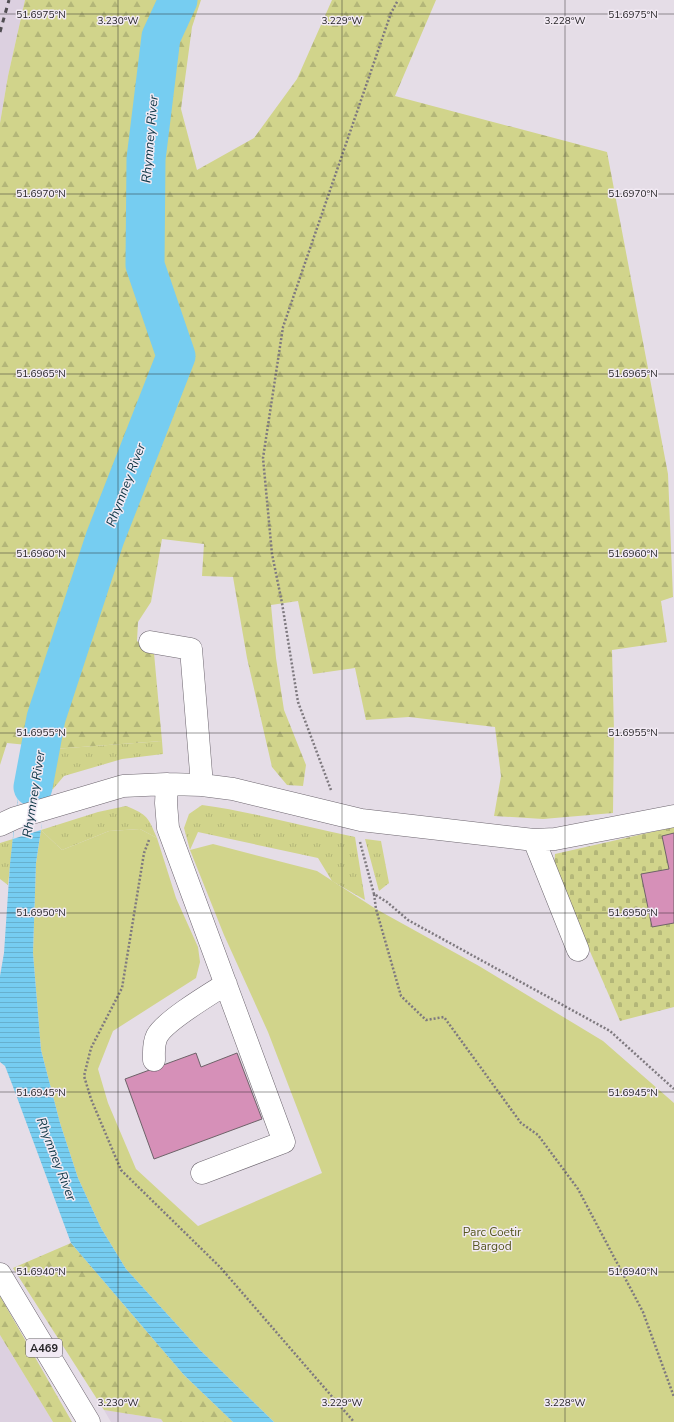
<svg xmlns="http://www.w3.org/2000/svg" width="674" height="1422" font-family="'Nunito Sans',sans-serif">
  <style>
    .built { fill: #dcd0e0 }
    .grass { fill: url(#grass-tufts) }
    .forest { fill: url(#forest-firs) }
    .cemetery { fill: url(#cemetery-stones) }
    .park { fill: #d1d48b }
    .water { fill: url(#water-rules) }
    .pier { fill: #e5dde7 }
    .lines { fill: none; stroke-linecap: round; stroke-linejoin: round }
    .river { stroke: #76cdf1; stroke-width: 39 }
    .building { fill: #d690b8; stroke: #6e6369 }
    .minor-casing { stroke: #6d666f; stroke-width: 23 }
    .major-casing { stroke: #6d666f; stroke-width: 23 }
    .path { stroke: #7e797f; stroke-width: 2.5; stroke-dasharray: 2 2; stroke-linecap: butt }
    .minor { stroke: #fff; stroke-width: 22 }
    .major { stroke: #fff; stroke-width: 22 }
    .rail { stroke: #504d52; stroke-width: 3; stroke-dasharray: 5 5; stroke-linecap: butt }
    .ticks { fill: none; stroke: #201e21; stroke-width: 1; stroke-opacity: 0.45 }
    .labels { text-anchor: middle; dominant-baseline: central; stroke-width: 3; stroke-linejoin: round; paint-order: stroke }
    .shield { fill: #f2eaf4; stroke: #5f5b60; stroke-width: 1 }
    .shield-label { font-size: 11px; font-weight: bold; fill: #201e21 }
    .park-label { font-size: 12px; fill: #55561e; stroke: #f2eaf4 }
    .water-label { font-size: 13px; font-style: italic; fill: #0d3645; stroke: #f2eaf4 }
    .ticks-label { font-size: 10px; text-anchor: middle; fill: #201e21; stroke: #f2eaf4; stroke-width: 3; stroke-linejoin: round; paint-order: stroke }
  </style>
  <defs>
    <pattern id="grass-tufts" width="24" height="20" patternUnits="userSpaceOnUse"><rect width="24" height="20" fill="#d1d48b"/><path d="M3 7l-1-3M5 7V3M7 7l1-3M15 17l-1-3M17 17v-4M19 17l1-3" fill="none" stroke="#b3b678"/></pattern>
    <pattern id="forest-firs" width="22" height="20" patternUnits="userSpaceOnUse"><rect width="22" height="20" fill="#d1d48b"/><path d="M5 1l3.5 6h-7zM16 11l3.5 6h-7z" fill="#b3b678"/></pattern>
    <pattern id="cemetery-stones" width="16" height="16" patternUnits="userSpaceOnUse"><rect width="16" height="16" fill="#d1d48b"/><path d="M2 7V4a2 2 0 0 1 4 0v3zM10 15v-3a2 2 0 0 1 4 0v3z" fill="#b3b678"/></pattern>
    <pattern id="water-rules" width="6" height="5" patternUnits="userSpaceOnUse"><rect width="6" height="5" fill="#76cdf1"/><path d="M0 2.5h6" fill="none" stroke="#66b0ce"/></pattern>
  </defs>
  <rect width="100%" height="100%" fill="#e5dde7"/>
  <!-- built -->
  <path class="built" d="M 0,0 L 25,0 L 8,76 L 0,123 Z
    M 0,1335 L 53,1422 L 0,1422 Z
    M 104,1410 L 161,1419 L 163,1422 L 111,1422 Z"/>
  <!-- grass -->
  <path class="grass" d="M 162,741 L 163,754 L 122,759 L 64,776 L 53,789 L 47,790 L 54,749 Z
    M 202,805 C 254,812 304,827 355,837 L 365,900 L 332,881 L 318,858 L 198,832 L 190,850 L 184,828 L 189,814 Z
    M 126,806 C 148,815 148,817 157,838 L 140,829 L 109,831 L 62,850 L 41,830 L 98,812 Z
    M 13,839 L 8,885 L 0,879 L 0,843 Z
    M 365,839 L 381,841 L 389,883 L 379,891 Z"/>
  <!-- forest -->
  <path class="forest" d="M 25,0 L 201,0 L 192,27 L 181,109 L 197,170 L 254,138 L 297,79 L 332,0 L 436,0 L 395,96 L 607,152 L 668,474 L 673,597 L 661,601 L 667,642 L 612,650 L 614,731 L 613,813 L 543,819 L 494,816 L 501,776 L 495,727 L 409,717 L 366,720 L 355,668 L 313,674 L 298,601 L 271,605 L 276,658 L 284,710 L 306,765 L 303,786 L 287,785 L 272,767 L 247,658 L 233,577 L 202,576 L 204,544 L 162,539 L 151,602 L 138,622 L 137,641 L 154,653 L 162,741 L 54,749 L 55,736 L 29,732 L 27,745 L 7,743 L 0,765 L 0,123 L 8,76 Z
    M 71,1243 L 184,1375 L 233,1422 L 163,1422 L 161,1419 L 104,1410 L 13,1268 Z
    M 0,1296 L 72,1422 L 53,1422 L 0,1335 Z"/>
  <!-- cemetery -->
  <path class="cemetery" d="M 674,827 L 674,1007 L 620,1021 L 554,868 L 555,854 Z"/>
  <!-- park -->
  <path class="park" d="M 140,829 L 157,838 L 176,898 L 198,947 L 200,962 L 196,978 L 113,1031 L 98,1069 L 108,1103 L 136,1169 L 198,1226 L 322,1173 L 268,1032 L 224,935 L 190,850 L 213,844 L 317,871 L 376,909 L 479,966 L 603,1041 L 674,1103 L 674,1422 L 274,1422 L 200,1350 L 126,1269 L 101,1228 L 78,1178 L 60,1123 L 41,1050 L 33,953 L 36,863 L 41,830 L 62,850 L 109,831 Z"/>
  <!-- water -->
  <path class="water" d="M 28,731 L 55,736 L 36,863 L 33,953 L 41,1050 L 60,1123 L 78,1178 L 101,1228 L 126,1269 L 200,1350 L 274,1422 L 233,1422 L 184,1375 L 71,1243 L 12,1084 L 5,1066 L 0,1062 L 0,976 L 4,953 L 10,864 L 15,818 Z"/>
  <!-- pier -->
  <path class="pier" d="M 27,745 L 54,749 L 51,763 L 24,759 Z
    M 47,790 L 41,830 L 13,839 L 18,799 Z"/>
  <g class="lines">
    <!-- river -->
    <path class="river" d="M 33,787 L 46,718 L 105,538 L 176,356 L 145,265 L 146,159 L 161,37 L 178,0"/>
  </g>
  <!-- building -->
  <path class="building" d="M 674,833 L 674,923 L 652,927 L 641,874 L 669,869 L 662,836 Z
    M 196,1053 L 201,1067 L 237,1053 L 262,1119 L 154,1159 L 125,1079 Z"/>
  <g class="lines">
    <!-- minor casing -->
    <g class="minor-casing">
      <path id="minor" d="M 150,642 L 191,649 L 202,785
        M 167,784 L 166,803 L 168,828 L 284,1142 L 202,1173
        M 0,825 L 15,818 L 123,786 L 167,784 L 202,785 L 233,789 L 361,820 L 534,840 L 555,839 L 674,816
        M 534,840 L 578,950
        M 154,1060 C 154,1052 153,1044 157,1036 C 165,1021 210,994 226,984"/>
    </g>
    <!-- major casing -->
    <g class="major-casing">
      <path id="major" d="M 0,1274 L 89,1422"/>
    </g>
    <!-- path -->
    <path class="path" d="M 331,790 L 298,702 L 282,603 L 272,554 L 263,458 L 283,327 L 391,13 L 398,0
      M 149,840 L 144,853 L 122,988 L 91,1048 L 84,1076 L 91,1099 L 121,1170 L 220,1267 L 354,1422
      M 360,842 L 374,894 L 387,902 L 408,920 L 610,1031 L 674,1089
      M 374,894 L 376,909 L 401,996 L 426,1020 L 444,1017 L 521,1123 L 538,1135 L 578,1189 L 643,1312 L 674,1397"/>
    <!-- minor -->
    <use href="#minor" class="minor"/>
    <!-- major -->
    <use href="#major" class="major"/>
    <!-- rail -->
    <path class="rail" d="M 0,32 L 9,0"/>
  </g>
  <!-- ticks -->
  <path class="ticks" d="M 118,0 L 118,1422M 342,0 L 342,1422M 565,0 L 565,1422M 0,14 L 674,14M 0,194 L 674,194M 0,374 L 674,374M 0,553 L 674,553M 0,733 L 674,733M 0,913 L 674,913M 0,1092 L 674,1092M 0,1272 L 674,1272"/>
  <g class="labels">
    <!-- shield labels -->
    <rect class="shield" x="26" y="1339" width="36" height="18" rx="3"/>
    <g class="shield-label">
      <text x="44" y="1348">A469</text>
    </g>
    <!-- park labels -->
    <g class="park-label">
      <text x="492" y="1232">Parc Coetir<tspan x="492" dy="14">Bargod</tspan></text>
    </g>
    <!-- water labels -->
    <g class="water-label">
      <text transform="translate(150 139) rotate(-85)">Rhymney River</text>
      <text transform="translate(126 485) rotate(-69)">Rhymney River</text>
      <text transform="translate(34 794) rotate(-81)">Rhymney River</text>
      <text transform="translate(56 1159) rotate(69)">Rhymney River</text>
    </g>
  </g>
  <g class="ticks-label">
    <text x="41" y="18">51.6975°N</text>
    <text x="633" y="18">51.6975°N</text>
    <text x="118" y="24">3.230°W</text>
    <text x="342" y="24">3.229°W</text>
    <text x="565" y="24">3.228°W</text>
    <text x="41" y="197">51.6970°N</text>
    <text x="633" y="197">51.6970°N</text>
    <text x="41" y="377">51.6965°N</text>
    <text x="633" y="377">51.6965°N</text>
    <text x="41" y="557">51.6960°N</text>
    <text x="633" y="557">51.6960°N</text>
    <text x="41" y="736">51.6955°N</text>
    <text x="633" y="736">51.6955°N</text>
    <text x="41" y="916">51.6950°N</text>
    <text x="633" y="916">51.6950°N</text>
    <text x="41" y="1096">51.6945°N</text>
    <text x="633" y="1096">51.6945°N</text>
    <text x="41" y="1275">51.6940°N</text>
    <text x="633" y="1275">51.6940°N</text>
    <text x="118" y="1406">3.230°W</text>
    <text x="342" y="1406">3.229°W</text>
    <text x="565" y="1406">3.228°W</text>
  </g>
</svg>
